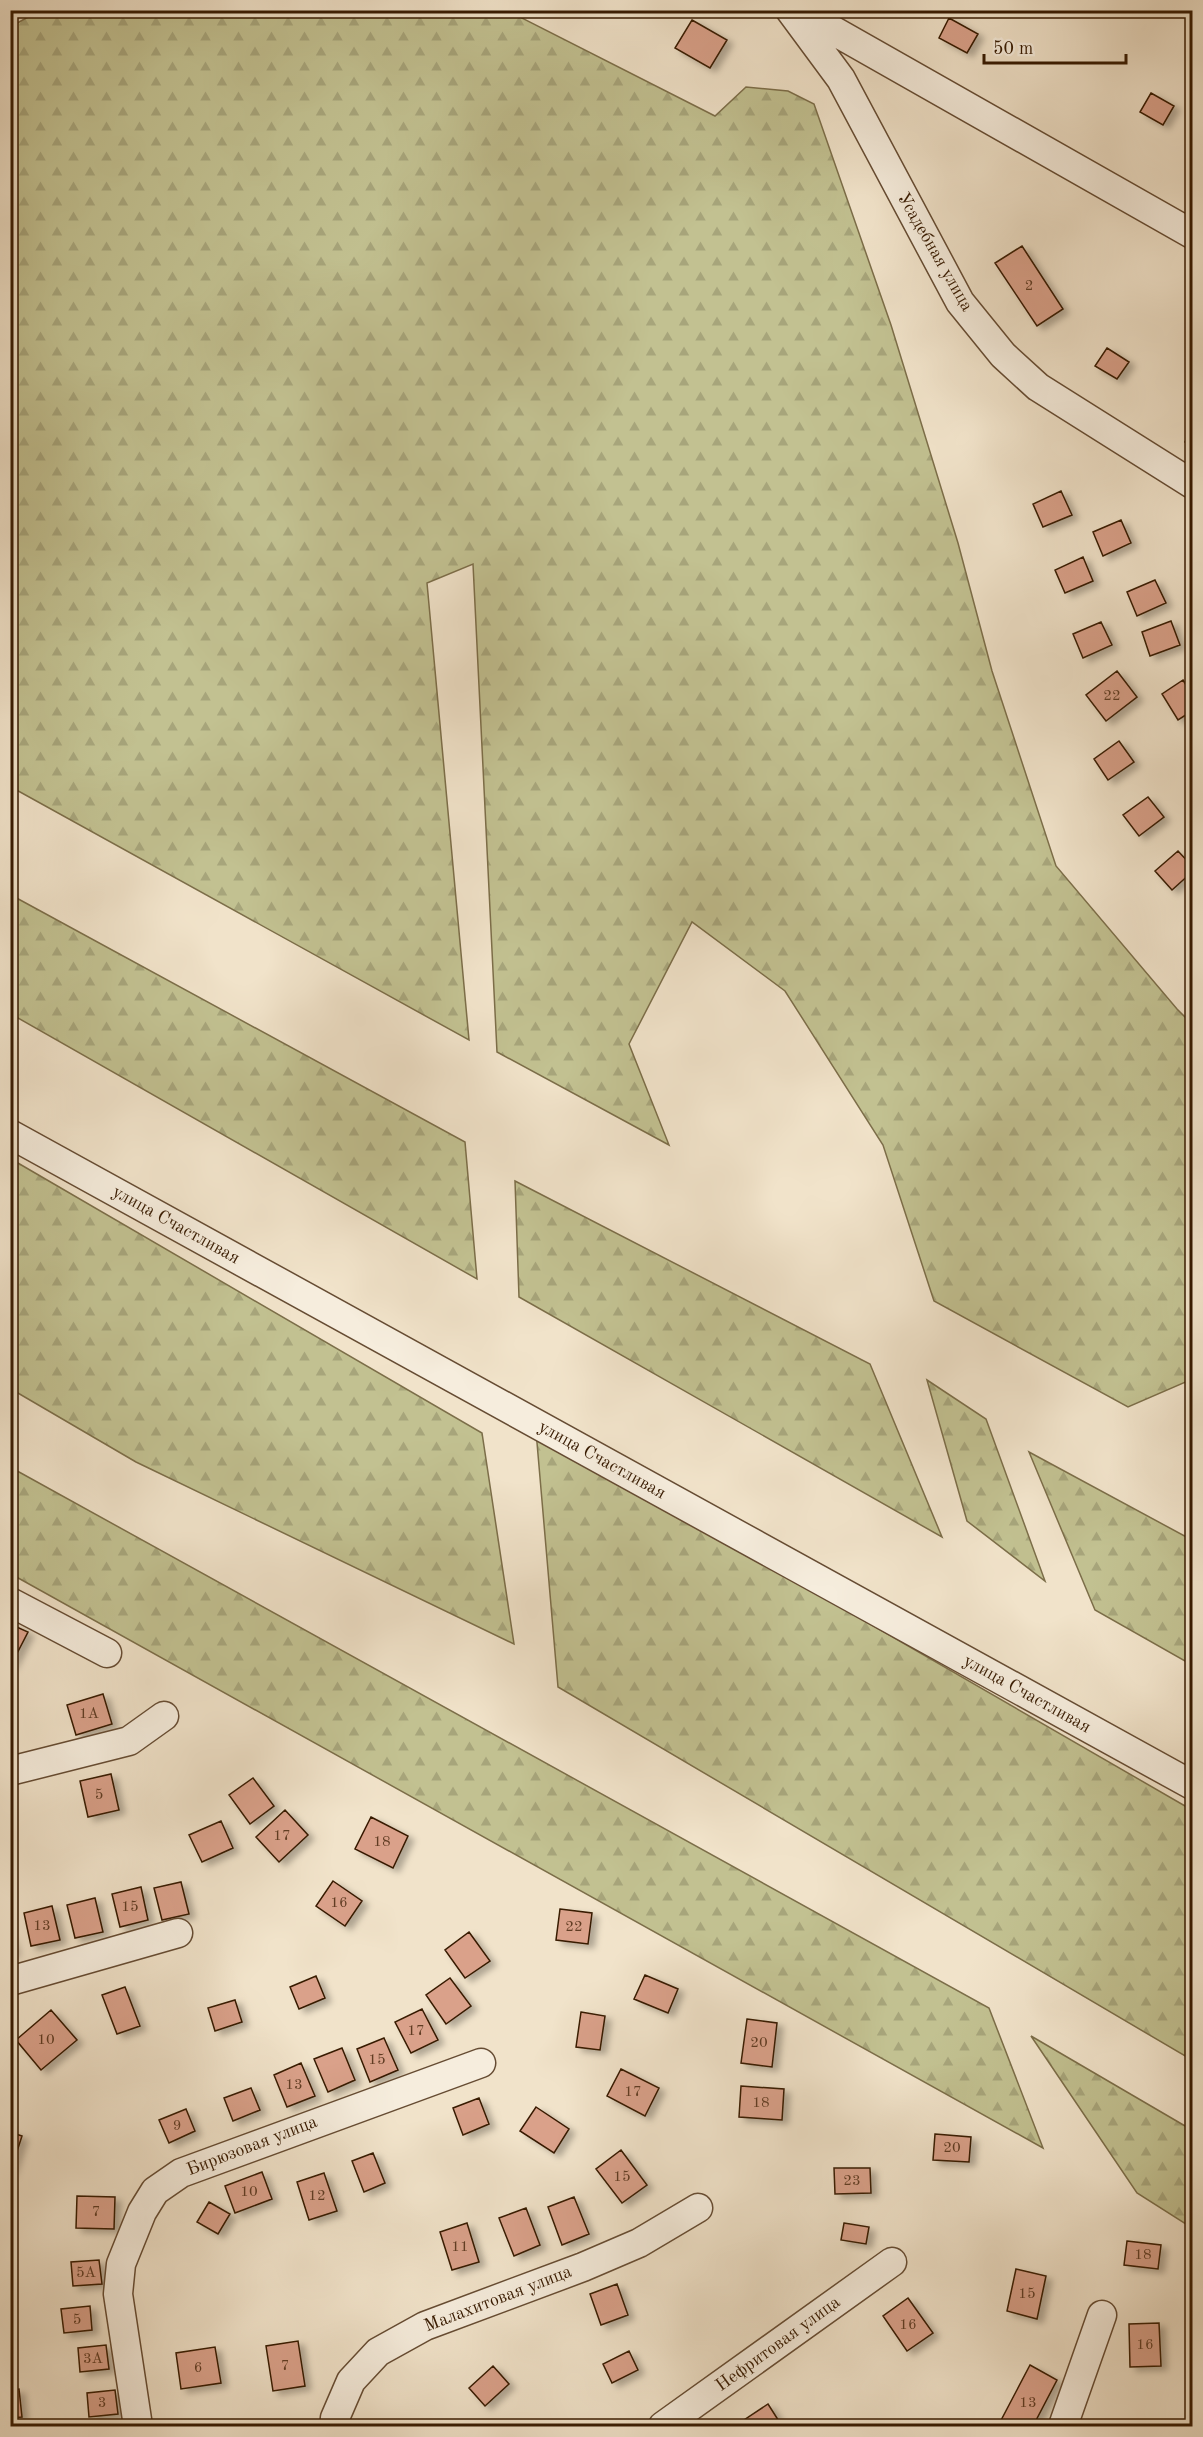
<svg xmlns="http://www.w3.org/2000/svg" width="1203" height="2437" font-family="'Old Standard TT',serif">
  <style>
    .forest { fill: url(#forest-firs); stroke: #7c6e49; stroke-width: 1.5 }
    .building { fill: #daa18a; stroke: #371a01; stroke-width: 1.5; filter: url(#shadow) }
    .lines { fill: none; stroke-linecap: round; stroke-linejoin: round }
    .minor-casing { stroke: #664c33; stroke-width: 31 }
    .minor { stroke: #f6eddd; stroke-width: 28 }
    .labels { text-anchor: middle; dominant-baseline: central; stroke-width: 6; stroke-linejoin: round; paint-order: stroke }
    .number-label { font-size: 15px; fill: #603c23 }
    .street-label { font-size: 18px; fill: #371a01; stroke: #f6eddd }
  </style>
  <defs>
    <pattern id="forest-firs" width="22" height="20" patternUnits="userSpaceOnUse" patternTransform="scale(1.5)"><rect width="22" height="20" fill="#c2c191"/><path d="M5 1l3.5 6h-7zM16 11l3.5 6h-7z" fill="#a7a57b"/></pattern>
    <filter id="shadow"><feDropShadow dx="6" dy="4" stdDeviation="3" flood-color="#0004"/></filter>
  </defs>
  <rect width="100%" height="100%" fill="#f1e3ca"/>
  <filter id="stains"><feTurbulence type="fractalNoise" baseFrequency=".00333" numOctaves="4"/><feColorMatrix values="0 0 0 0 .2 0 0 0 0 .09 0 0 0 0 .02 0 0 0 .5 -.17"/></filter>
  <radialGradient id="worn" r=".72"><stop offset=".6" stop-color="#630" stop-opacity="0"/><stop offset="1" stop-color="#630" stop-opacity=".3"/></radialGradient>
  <!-- forest -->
  <path class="forest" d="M 39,11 L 508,11 L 715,116 L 746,87 L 788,91 L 814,104 L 891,325 L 958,543 L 992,671 L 1056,866 L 1177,1009 L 1192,1024 L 1192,1373 L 1188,1381 L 1128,1407 L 934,1301 L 883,1145 L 785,991 L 692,922 L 629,1044 L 669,1145 L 497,1052 L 473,564 L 427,583 L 469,1040 L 11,787 L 10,27 Z
    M 11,895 L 465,1142 L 477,1279 L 11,1014 Z
    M 11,1159 L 482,1433 L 514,1644 L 136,1462 L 11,1389 Z
    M 515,1181 L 870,1364 L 942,1537 L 519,1297 Z
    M 927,1380 L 986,1419 L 1045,1581 L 967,1521 Z
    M 536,1431 L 1192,1810 L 1192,2060 L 558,1687 Z
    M 1029,1452 L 1192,1540 L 1192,1665 L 1095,1610 Z
    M 10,1467 L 989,2008 L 1043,2148 L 11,1574 Z
    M 1031,2036 L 1192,2130 L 1192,2228 L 1137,2193 Z"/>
  <!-- building -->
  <path class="building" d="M 949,18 L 978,34 L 967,53 L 939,38 Z
    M 692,20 L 727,40 L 710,68 L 675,48 Z
    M 1151,93 L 1174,106 L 1163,125 L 1140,112 Z
    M 1022,246 L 1063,309 L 1037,326 L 995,263 Z
    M 1107,348 L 1129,362 L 1117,379 L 1095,366 Z
    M 1192,427 L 1192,446 L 1185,442 Z
    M 1061,491 L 1072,515 L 1043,527 L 1033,504 Z
    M 1121,520 L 1131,543 L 1103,556 L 1093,532 Z
    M 1083,557 L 1093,581 L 1065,593 L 1055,570 Z
    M 1155,580 L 1166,603 L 1137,616 L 1127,592 Z
    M 1171,621 L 1180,645 L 1150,656 L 1142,632 Z
    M 1101,622 L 1112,645 L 1083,658 L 1073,634 Z
    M 1117,671 L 1137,697 L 1106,721 L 1086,695 Z
    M 1183,680 L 1192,695 L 1192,711 L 1178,720 L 1162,694 Z
    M 1119,741 L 1134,762 L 1108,780 L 1094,759 Z
    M 1148,797 L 1164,817 L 1139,836 L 1123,815 Z
    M 1178,851 L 1192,866 L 1192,872 L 1172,890 L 1155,871 Z
    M 10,1624 L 28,1632 L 10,1667 Z
    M 103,1694 L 112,1724 L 76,1735 L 67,1705 Z
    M 111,1774 L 119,1810 L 88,1817 L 80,1781 Z
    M 253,1778 L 274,1806 L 250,1824 L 229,1795 Z
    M 285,1810 L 308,1835 L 279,1862 L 256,1837 Z
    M 371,1817 L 408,1836 L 393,1868 L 355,1849 Z
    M 221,1821 L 233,1848 L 202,1862 L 189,1835 Z
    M 333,1881 L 362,1901 L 345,1926 L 316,1906 Z
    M 181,1882 L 189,1914 L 162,1920 L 154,1888 Z
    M 141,1887 L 148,1920 L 120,1927 L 112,1894 Z
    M 95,1898 L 103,1932 L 75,1938 L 67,1905 Z
    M 52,1906 L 60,1940 L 31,1946 L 24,1913 Z
    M 560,1909 L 592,1913 L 588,1944 L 556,1940 Z
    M 469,1932 L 490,1961 L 465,1978 L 445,1950 Z
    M 10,1935 L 14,1952 L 10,1953 Z
    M 645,1975 L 678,1989 L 668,2013 L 634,1999 Z
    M 316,1976 L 325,1998 L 299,2009 L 290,1987 Z
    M 450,1978 L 471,2006 L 446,2024 L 426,1995 Z
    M 125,1987 L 140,2026 L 117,2034 L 102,1995 Z
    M 235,2000 L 242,2022 L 215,2031 L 208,2008 Z
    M 422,2009 L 438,2040 L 411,2053 L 395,2022 Z
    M 51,2010 L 77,2040 L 41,2070 L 16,2040 Z
    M 581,2012 L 605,2016 L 600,2050 L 576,2047 Z
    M 747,2019 L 777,2023 L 772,2067 L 741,2063 Z
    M 384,2038 L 398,2070 L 370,2082 L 357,2049 Z
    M 342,2048 L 355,2080 L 328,2092 L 314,2059 Z
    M 301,2063 L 315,2096 L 287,2107 L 274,2075 Z
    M 621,2069 L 659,2088 L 645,2116 L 607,2096 Z
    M 741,2086 L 784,2089 L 782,2120 L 739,2117 Z
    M 251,2088 L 260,2110 L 233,2121 L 224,2098 Z
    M 479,2098 L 489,2124 L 463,2135 L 453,2108 Z
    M 536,2107 L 569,2129 L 554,2153 L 520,2131 Z
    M 186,2109 L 195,2131 L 169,2143 L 159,2120 Z
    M 10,2132 L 22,2136 L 10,2173 Z
    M 935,2134 L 971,2137 L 969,2162 L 933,2160 Z
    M 621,2150 L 647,2185 L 622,2203 L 596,2169 Z
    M 373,2153 L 385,2183 L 364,2192 L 352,2161 Z
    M 834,2168 L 870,2168 L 871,2193 L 835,2194 Z
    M 262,2172 L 272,2199 L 235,2213 L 225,2186 Z
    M 324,2173 L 337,2211 L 309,2220 L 297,2182 Z
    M 77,2196 L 115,2197 L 114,2229 L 76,2228 Z
    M 574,2197 L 589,2234 L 562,2245 L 548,2207 Z
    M 209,2202 L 230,2214 L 218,2234 L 197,2222 Z
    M 526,2208 L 540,2245 L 514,2256 L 499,2218 Z
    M 467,2223 L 479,2262 L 452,2270 L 440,2232 Z
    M 844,2223 L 869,2227 L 866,2244 L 841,2240 Z
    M 1127,2241 L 1161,2245 L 1158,2269 L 1124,2265 Z
    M 99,2260 L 102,2284 L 73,2286 L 71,2262 Z
    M 1016,2269 L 1046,2276 L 1037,2319 L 1007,2311 Z
    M 617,2284 L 628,2315 L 601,2325 L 590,2294 Z
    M 908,2298 L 933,2333 L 907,2351 L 883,2316 Z
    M 90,2306 L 92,2330 L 64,2333 L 61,2309 Z
    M 1159,2323 L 1161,2366 L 1130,2367 L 1129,2324 Z
    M 298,2341 L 305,2386 L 273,2391 L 266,2346 Z
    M 106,2345 L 109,2369 L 80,2372 L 78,2348 Z
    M 215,2347 L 221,2383 L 181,2389 L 176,2353 Z
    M 629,2351 L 638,2370 L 612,2383 L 603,2364 Z
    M 1030,2365 L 1057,2380 L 1033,2426 L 998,2426 Z
    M 493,2366 L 509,2384 L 485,2406 L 469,2388 Z
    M 19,2389 L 22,2417 L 10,2418 L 10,2390 Z
    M 115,2390 L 118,2414 L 89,2417 L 87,2393 Z
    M 768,2404 L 782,2426 L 748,2426 L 744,2420 Z"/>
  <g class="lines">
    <!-- minor casing -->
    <g class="minor-casing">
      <path id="minor" d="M 790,10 L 841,79 L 960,302 L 1003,355 L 1038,387 L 1192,484
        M 797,10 L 1192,234
        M 10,1134 L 1192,1785
        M 10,1602 L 107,1653
        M 10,1771 L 129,1741 L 164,1716
        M 10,1981 L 178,1933
        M 138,2426 L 118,2294 L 121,2264 L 142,2212 L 155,2191 L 181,2173 L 481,2063
        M 334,2426 L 335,2418 L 351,2381 L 378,2352 L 425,2326 L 583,2267 L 639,2243 L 698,2208
        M 663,2426 L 892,2262
        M 1063,2426 L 1102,2315"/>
    </g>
    <!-- minor -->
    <use href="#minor" class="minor"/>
  </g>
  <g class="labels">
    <!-- number labels -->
    <g class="number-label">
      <text x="1029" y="286">2</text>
      <text x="1112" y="696">22</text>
      <text x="89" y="1714">1А</text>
      <text x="99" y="1795">5</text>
      <text x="282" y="1836">17</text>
      <text x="382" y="1842">18</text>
      <text x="339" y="1903">16</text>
      <text x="130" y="1907">15</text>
      <text x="42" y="1926">13</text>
      <text x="574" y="1927">22</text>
      <text x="416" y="2031">17</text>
      <text x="46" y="2040">10</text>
      <text x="759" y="2043">20</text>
      <text x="377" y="2060">15</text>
      <text x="294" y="2085">13</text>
      <text x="633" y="2092">17</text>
      <text x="761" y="2103">18</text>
      <text x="177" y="2126">9</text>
      <text x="952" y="2148">20</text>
      <text x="622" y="2177">15</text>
      <text x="852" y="2181">23</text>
      <text x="249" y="2192">10</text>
      <text x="317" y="2196">12</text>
      <text x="96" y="2212">7</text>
      <text x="460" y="2247">11</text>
      <text x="1143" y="2255">18</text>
      <text x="86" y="2273">5А</text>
      <text x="1027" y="2294">15</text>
      <text x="77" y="2320">5</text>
      <text x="908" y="2325">16</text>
      <text x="1145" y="2345">16</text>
      <text x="93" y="2359">3А</text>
      <text x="285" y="2366">7</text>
      <text x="198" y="2368">6</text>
      <text x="102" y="2403">3</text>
      <text x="1028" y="2403">13</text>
    </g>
    <!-- street labels -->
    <g class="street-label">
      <text transform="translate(935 252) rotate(60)">Усадебная улица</text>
      <text transform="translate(176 1225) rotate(29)">улица Счастливая</text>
      <text transform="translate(602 1460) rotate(29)">улица Счастливая</text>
      <text transform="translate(1027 1694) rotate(29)">улица Счастливая</text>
      <text transform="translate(252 2146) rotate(-21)">Бирюзовая улица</text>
      <text transform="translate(498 2299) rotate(-21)">Малахитовая улица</text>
      <text transform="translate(778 2344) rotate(-36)">Нефритовая улица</text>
    </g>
  </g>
  <!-- margin -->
  <rect width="1203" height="2437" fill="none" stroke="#f1e3ca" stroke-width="36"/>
  <rect x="12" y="12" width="1179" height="2413" fill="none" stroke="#371a01" stroke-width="3"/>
  <rect x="18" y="18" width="1167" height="2401" fill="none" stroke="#371a01" stroke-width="1.5"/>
  <!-- scale -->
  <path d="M984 54v9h142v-9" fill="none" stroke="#371a01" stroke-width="3"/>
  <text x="993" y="54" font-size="18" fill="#371a01" stroke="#f6eddd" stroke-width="4.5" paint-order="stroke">50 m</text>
  <rect width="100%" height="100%" filter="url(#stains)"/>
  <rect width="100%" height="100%" fill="url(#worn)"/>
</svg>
